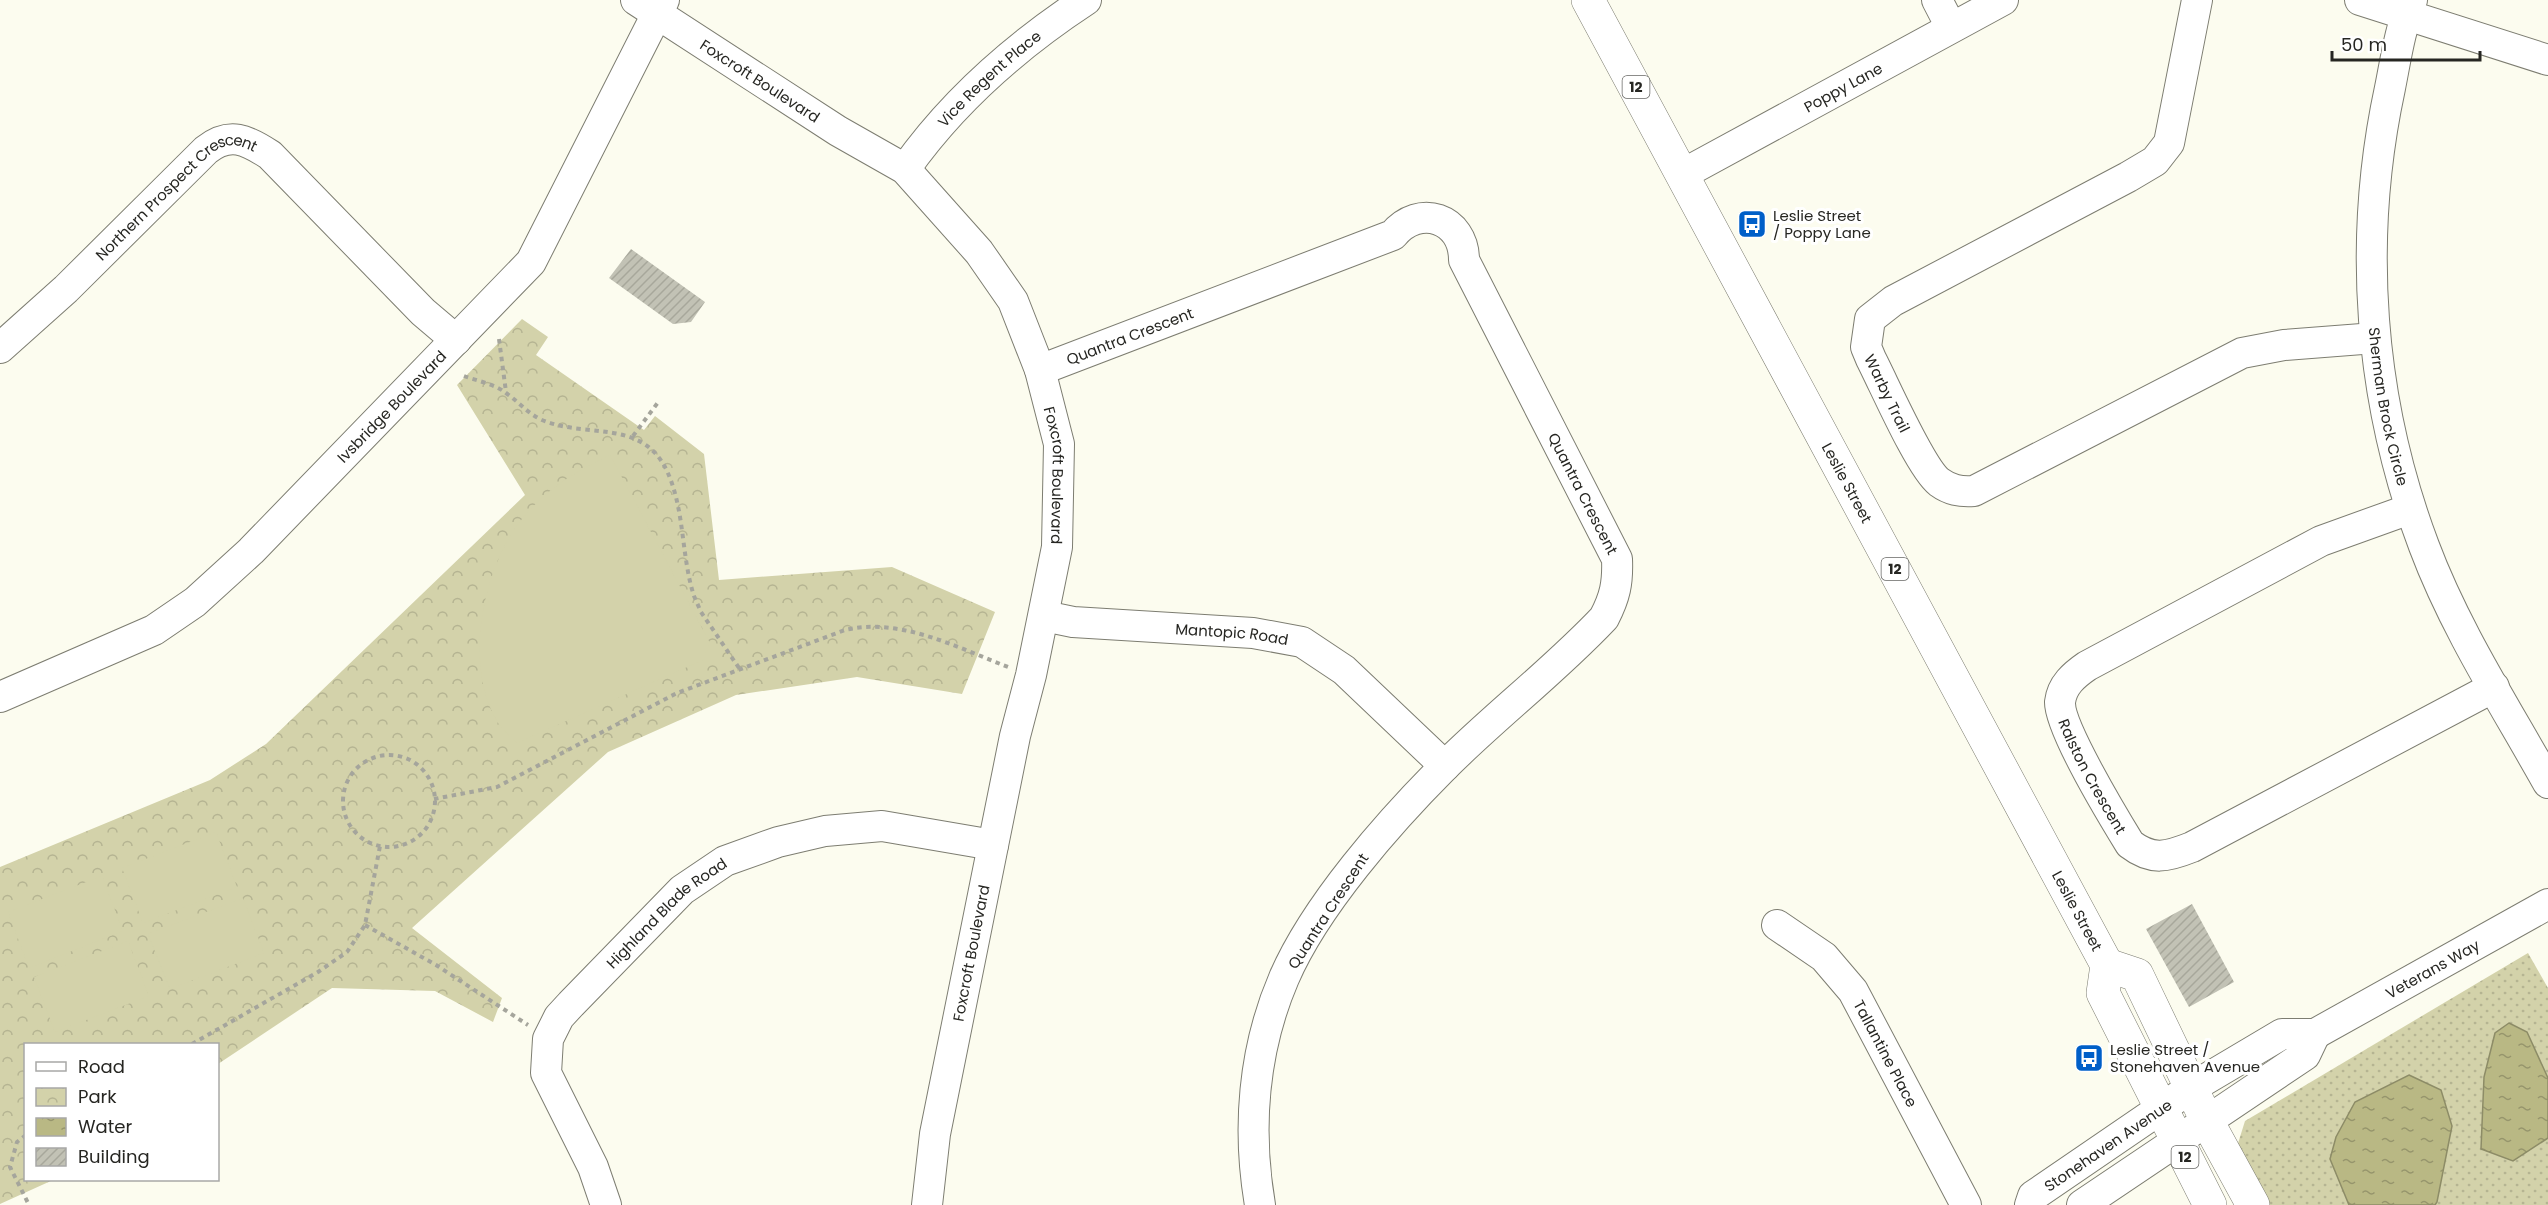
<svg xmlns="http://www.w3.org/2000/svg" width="2548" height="1205" font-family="Poppins,sans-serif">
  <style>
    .grass { fill: url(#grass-dots) }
    .park { fill: url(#park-crowns) }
    .garden { fill: #d3d2aa }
    .water { fill: url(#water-ripples); stroke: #8d8c67; stroke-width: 1.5 }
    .building { fill: url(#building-hatch) }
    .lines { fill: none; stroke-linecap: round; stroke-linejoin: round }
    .minor-casing { stroke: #7d7d71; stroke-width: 32 }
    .major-casing { stroke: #7d7d71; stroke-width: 34 }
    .path { stroke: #a5a59c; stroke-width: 4; stroke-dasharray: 4.5 4.5; stroke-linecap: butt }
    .minor { stroke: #fff; stroke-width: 30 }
    .major { stroke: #fff; stroke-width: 33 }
    .labels { text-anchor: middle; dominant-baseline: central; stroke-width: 6; stroke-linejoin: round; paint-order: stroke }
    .shield { fill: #fff; stroke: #676764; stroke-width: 1.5 }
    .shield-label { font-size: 14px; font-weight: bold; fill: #262622 }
    .street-label { font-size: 15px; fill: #262622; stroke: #fff }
    .poi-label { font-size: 15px; fill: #262622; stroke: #fff; text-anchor: start }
  </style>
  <defs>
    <pattern id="grass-dots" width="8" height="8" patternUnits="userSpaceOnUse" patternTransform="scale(1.5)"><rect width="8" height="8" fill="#d3d2aa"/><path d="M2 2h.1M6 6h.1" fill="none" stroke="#b5b492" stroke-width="1.8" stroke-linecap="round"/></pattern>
    <pattern id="park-crowns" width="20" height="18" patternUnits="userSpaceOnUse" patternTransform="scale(1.5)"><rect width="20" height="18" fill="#d3d2aa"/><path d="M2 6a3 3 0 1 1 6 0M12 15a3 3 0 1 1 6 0" fill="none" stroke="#b5b492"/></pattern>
    <pattern id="water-ripples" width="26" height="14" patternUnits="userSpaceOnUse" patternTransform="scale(1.5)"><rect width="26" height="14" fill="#b9b884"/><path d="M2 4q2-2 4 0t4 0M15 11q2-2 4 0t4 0" fill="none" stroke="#96956c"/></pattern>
    <pattern id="building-hatch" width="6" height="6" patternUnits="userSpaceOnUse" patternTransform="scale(1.5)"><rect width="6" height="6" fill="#c2c2b5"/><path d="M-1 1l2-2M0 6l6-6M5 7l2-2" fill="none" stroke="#a7a79b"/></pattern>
  </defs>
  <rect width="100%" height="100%" fill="#fcfcef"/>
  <!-- grass -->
  <path class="grass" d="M 2528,953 L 2548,988 L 2548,1205 L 2265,1205 L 2235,1153 L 2245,1121 Z"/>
  <!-- park -->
  <path class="park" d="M 522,319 L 548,337 L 536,355 L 644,430 L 655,416 L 704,454 L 719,580 L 892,567 L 995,612 L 962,694 L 857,677 L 736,695 L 608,752 L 412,928 L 502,998 L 493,1022 L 435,991 L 332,988 L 218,1064 L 218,1044 L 26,1044 L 26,1180 L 53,1180 L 0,1204 L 0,867 L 210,780 L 266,744 L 525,495 L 457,385 Z"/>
  <!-- garden -->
  <path class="garden" d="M 610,455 L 710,643 L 703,660 L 517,743 C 511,737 503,730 498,723 C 463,666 482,569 522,519 C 545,490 577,470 610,455 Z
    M 216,832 L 237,887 L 143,923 L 122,868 Z
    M 102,876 L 123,931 L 29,968 L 8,912 Z
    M 243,898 L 264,953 L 170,989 L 148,934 Z
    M 128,941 L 149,996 L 55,1032 L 34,977 Z"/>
  <!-- water -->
  <path class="water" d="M 2509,1023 L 2527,1032 L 2548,1078 L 2548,1138 L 2513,1161 L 2481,1149 L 2484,1077 L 2495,1033 Z
    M 2409,1075 L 2441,1090 L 2452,1126 L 2437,1202 L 2435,1205 L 2349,1205 L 2330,1159 L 2336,1137 L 2355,1102 Z"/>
  <!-- building -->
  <path class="building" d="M 631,249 L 705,302 L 691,322 L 673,324 L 609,278 Z
    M 2192,904 L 2234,982 L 2189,1007 L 2146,929 Z"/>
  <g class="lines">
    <!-- minor casing -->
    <g class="minor-casing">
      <g id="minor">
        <path id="s1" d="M 636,0 L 838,131 L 905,169 L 979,252 L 1013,301 L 1040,370 L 1059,444 L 1057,547 L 1031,675 L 1015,736 L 935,1134 L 927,1205"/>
        <path d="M 1937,0 L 1951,27"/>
        <path id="s2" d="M 2197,0 L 2169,143 L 2155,161 L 2128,177 L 1893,301 L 1870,319 L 1866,347 L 1871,359 C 1884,384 1920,467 1939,482 C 1950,490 1960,492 1974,491 L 2242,353 L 2284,345 L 2375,338"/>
        <path d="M 2360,0 L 2548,60"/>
        <path id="s3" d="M 2412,0 C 2400,28 2396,58 2390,88 C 2357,241 2369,400 2424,546 C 2455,629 2505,706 2548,783"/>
        <path id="s4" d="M 905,169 C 953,101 1016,46 1086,0"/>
        <path id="s5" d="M 1683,174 L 2003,0"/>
        <path id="s6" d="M 0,348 L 66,289 L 206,150 C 230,131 247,140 270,155 L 423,312 L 456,340"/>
        <path id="s7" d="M 1040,370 L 1393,235 C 1419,203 1464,218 1464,260 L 1617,559 C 1618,583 1615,597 1604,618 C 1554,671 1496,715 1445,766 C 1389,822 1315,906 1284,978 C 1253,1050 1247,1129 1260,1205"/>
        <path id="s8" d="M 2410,509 L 2321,541 L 2087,666 C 2074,675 2062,685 2060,702 C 2059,727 2114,818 2130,844 C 2152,861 2167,857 2192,847 L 2494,687"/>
        <path id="s9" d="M 1044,616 L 1073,622 L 1253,633 L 1302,642 L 1344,670 L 1445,766"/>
        <path id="s10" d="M 0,697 L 154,630 L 195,602 L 251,551 L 531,262 L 664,0"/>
        <path id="s11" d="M 1777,925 L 1824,957 L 1853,991 L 1966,1205"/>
        <path id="s12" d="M 606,1205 L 593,1167 L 546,1073 L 548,1039 L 559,1017 L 571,1004 L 682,890 L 725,861 L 778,842 L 825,831 L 882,826 L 993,845"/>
        <path id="s13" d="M 2030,1205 L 2033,1196 L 2191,1088 L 2282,1034 L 2315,1034 L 2548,904"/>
        <path d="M 2082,1205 L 2305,1055 L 2315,1034"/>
      </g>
    </g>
    <!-- major casing -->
    <g class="major-casing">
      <g id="major">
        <path id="s14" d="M 1588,0 L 2107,965 L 2103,993 L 2210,1205"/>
        <path d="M 2107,965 L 2137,975 L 2207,1121 L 2253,1205"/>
      </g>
    </g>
    <!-- path -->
    <path class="path" d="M 499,339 L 506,392
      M 464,376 C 477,381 495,384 506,393 C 519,402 527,413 542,420 C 587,439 642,418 667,471 C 685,510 681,556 694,596 L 701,612 L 739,668
      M 633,436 L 659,401
      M343 801a46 46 0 1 1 92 0a46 46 0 1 1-92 0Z
      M 434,799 L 497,787 L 677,693 L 845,630 C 900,617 956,647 1008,667
      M 365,925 L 436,965 L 528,1025
      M 192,1044 L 318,972 L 347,952 L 365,925 L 380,846
      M 26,1135 L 17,1142 L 10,1167 L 29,1205"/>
    <!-- minor -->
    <use href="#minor" class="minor"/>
    <!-- major -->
    <use href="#major" class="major"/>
  </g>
  <!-- icons -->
  <defs>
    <g id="bus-square" transform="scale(1.5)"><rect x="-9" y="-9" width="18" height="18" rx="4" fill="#005fc8" stroke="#fff"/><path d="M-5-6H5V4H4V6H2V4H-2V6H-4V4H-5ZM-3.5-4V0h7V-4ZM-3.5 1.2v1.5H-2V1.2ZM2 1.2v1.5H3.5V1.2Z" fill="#fff"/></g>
  </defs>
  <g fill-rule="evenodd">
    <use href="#bus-square" x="1752" y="224"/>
    <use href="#bus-square" x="2089" y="1058"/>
  </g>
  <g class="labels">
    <!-- shield labels -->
    <g class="shield">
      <rect x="1622.5" y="76" width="27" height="22" rx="4.5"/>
      <rect x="1881.5" y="558" width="27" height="22" rx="4.5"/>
      <rect x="2171.5" y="1146" width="27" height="22" rx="4.5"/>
    </g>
    <g class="shield-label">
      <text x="1636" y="87">12</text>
      <text x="1895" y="569">12</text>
      <text x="2185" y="1157">12</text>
    </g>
    <!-- street labels -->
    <g class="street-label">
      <text stroke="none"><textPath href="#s4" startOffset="124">Vice Regent Place</textPath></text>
      <text stroke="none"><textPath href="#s1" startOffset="148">Foxcroft Boulevard</textPath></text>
      <text stroke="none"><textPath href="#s5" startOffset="182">Poppy Lane</textPath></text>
      <text stroke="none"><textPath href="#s6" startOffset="237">Northern Prospect Crescent</textPath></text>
      <text stroke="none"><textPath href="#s7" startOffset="96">Quantra Crescent</textPath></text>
      <text stroke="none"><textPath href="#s2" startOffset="574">Warby Trail</textPath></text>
      <text stroke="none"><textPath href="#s10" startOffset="495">Ivsbridge Boulevard</textPath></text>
      <text stroke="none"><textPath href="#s3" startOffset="412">Sherman Brock Circle</textPath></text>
      <text stroke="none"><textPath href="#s1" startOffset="670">Foxcroft Boulevard</textPath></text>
      <text stroke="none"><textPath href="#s14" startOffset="548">Leslie Street</textPath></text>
      <text stroke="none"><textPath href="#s7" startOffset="742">Quantra Crescent</textPath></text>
      <text stroke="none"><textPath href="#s9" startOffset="189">Mantopic Road</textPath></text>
      <text stroke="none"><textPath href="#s8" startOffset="488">Ralston Crescent</textPath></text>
      <text stroke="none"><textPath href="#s14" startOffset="1034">Leslie Street</textPath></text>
      <text transform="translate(1328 911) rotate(-57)">Quantra Crescent</text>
      <text stroke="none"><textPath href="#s12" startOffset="354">Highland Blade Road</textPath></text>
      <text transform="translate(971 953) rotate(-79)">Foxcroft Boulevard</text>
      <text stroke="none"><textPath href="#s13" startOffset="474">Veterans Way</textPath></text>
      <text stroke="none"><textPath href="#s11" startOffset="172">Tallantine Place</textPath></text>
      <text stroke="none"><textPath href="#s13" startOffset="100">Stonehaven Avenue</textPath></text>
    </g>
    <!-- poi labels -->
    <g class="poi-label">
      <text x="1773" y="215">Leslie Street<tspan x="1773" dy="17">/ Poppy Lane</tspan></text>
      <text x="2110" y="1049">Leslie Street /<tspan x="2110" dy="17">Stonehaven Avenue</tspan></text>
    </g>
  </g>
  <!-- legend -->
  <rect x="24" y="1043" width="195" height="138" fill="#ffffff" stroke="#a8a8a7" stroke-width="1.5"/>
  <rect x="36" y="1062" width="30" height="9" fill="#ffffff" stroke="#a8a8a7" stroke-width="1.5"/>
  <text x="78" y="1073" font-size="18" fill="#262622">Road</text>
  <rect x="36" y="1088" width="30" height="18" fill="url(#park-crowns)" stroke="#a8a8a7" stroke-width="1.5"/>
  <text x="78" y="1103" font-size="18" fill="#262622">Park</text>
  <rect x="36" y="1118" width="30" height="18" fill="url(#water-ripples)" stroke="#a8a8a7" stroke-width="1.5"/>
  <text x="78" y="1133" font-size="18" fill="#262622">Water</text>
  <rect x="36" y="1148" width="30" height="18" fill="url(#building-hatch)" stroke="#a8a8a7" stroke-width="1.5"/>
  <text x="78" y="1163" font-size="18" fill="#262622">Building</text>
  <!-- scale -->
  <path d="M2332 51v9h148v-9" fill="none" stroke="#262622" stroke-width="3"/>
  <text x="2341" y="51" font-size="18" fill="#262622" stroke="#ffffff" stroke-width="4.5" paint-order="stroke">50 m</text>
</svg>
